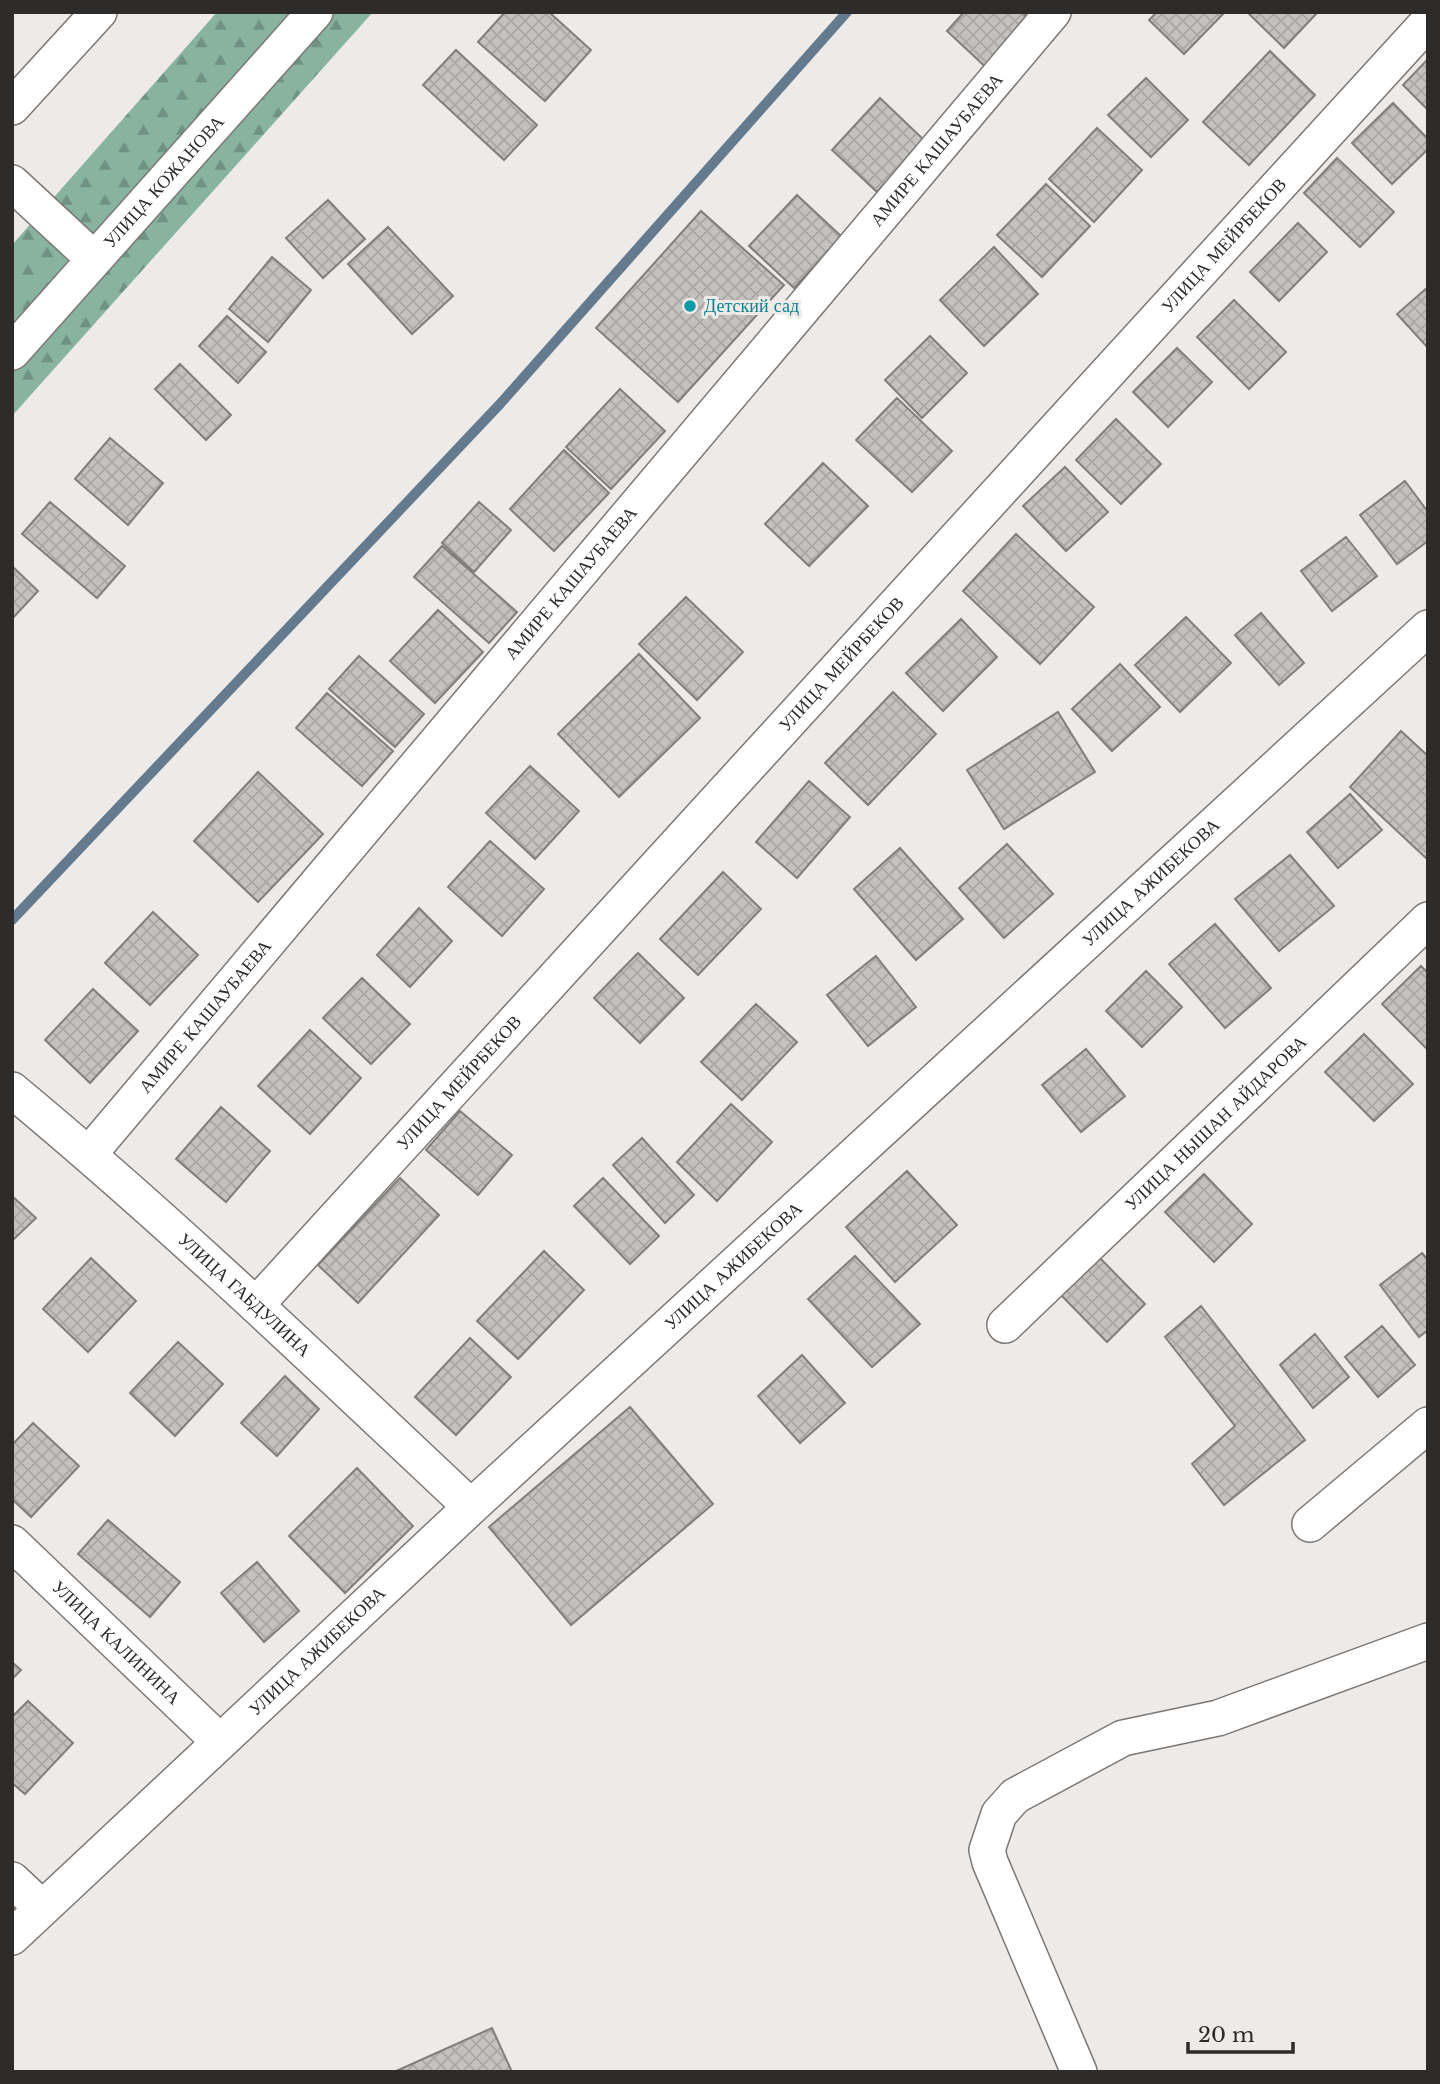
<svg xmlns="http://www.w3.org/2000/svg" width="1440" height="2084" font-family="'Libre Baskerville',serif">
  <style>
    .forest { fill: url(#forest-firs) }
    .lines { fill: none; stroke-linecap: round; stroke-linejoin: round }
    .stream { stroke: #647a8e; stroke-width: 10 }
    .building { fill: url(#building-cross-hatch); stroke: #817f7c; stroke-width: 2 }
    .minor-casing { stroke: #7b7876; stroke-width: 38 }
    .minor { stroke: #fff; stroke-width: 35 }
    .culture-dot { fill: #0f9aa8; stroke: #edeae8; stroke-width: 2.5 }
    .labels { text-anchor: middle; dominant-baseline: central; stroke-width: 6; stroke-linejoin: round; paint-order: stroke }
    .street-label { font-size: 18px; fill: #2d2c2b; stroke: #edeae8 }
    .culture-label { font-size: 18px; fill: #0d838f; stroke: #edeae8; text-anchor: start }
  </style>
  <defs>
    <pattern id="forest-firs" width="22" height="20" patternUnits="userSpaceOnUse" patternTransform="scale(1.75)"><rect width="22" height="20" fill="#87b39f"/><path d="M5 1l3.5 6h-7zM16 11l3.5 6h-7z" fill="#6f9282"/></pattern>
    <pattern id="building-cross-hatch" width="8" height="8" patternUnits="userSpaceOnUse" patternTransform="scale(1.75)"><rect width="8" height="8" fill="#c4c2bf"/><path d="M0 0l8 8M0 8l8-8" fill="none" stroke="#a9a7a4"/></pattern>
  </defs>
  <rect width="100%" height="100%" fill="#edeae8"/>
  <!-- forest -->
  <path class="forest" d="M 217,12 L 373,12 L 12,416 L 12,245 Z"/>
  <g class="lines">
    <!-- stream -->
    <path class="stream" d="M 12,920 L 500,404 L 847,12"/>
  </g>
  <!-- building -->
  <path class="building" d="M 505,12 L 549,12 L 591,50 L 545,101 L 478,42 Z
    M 964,12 L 1022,12 L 1036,26 L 992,73 L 947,31 Z
    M 1157,12 L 1225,12 L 1184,54 L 1149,20 Z
    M 1247,12 L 1318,12 L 1284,48 Z
    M 456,50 L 537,125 L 504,160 L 423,85 Z
    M 1270,51 L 1315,95 L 1249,165 L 1203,122 Z
    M 1428,59 L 1428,110 L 1403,85 Z
    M 1146,78 L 1188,120 L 1151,157 L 1108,115 Z
    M 880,98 L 925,141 L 877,192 L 832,150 Z
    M 1393,103 L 1428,139 L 1428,149 L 1392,184 L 1352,143 Z
    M 1097,128 L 1142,170 L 1094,222 L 1049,179 Z
    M 1337,158 L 1394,212 L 1360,247 L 1304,193 Z
    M 1046,184 L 1090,226 L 1042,277 L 997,235 Z
    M 797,195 L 842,237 L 794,288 L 749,246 Z
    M 328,200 L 365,239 L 323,278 L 286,238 Z
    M 701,211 L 784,285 L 678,402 L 596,328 Z
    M 1298,223 L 1327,252 L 1279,301 L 1250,272 Z
    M 388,227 L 453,296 L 412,334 L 348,264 Z
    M 994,247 L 1038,294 L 984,346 L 940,300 Z
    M 272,257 L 311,290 L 268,342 L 229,309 Z
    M 1428,287 L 1428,348 L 1397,314 Z
    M 1234,300 L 1286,352 L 1249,389 L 1197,337 Z
    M 227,316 L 266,352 L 238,383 L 199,346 Z
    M 930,336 L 967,373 L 922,418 L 885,380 Z
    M 1177,348 L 1212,382 L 1168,427 L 1133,392 Z
    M 180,364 L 231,415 L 206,440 L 155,389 Z
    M 620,389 L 665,431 L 611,489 L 566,447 Z
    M 897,398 L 952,451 L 912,492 L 856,440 Z
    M 1116,419 L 1161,464 L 1121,504 L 1076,460 Z
    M 110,438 L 163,483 L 128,525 L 75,479 Z
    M 564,450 L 609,493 L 554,551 L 510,509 Z
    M 823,463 L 868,506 L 809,566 L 765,524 Z
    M 1065,467 L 1108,512 L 1066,551 L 1023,506 Z
    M 1405,481 L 1428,512 L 1428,541 L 1397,564 L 1360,515 Z
    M 50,502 L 125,566 L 97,598 L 22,534 Z
    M 479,502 L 511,530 L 474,572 L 442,543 Z
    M 1016,534 L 1094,607 L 1040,664 L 963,591 Z
    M 1346,537 L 1377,576 L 1332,611 L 1301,571 Z
    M 442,546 L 517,612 L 489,643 L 414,577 Z
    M 12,566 L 38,591 L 12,619 Z
    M 686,597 L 743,652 L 697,700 L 639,644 Z
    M 438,610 L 483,652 L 435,703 L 390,661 Z
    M 1261,613 L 1304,663 L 1279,685 L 1235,635 Z
    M 1186,617 L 1231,663 L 1180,712 L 1135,665 Z
    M 961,619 L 997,657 L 943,711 L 906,673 Z
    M 639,654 L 700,718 L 619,797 L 558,734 Z
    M 359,656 L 424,714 L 395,747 L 329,689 Z
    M 1120,664 L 1160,707 L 1112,751 L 1072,709 Z
    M 893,692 L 936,734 L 868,805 L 825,763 Z
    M 327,693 L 393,751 L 362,786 L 296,728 Z
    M 1058,712 L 1095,772 L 1004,829 L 967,770 Z
    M 1401,731 L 1428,756 L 1428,860 L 1350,787 Z
    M 530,766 L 579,811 L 535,859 L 486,813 Z
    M 258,772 L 323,834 L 258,902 L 194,841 Z
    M 809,781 L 850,817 L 797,878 L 756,842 Z
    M 1350,794 L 1382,830 L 1338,868 L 1307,832 Z
    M 490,841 L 544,889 L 502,936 L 448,887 Z
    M 1007,844 L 1053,894 L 1004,938 L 959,888 Z
    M 900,848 L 963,919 L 916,960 L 854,889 Z
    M 1290,855 L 1334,906 L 1279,951 L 1235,899 Z
    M 723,872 L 761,909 L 698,975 L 660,939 Z
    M 419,908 L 452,941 L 410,987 L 377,955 Z
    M 153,912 L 198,955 L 150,1005 L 105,963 Z
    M 1215,924 L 1271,988 L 1225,1028 L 1169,964 Z
    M 638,953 L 684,998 L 640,1043 L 594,998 Z
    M 876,956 L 916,1007 L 868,1046 L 827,995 Z
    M 1421,966 L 1428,973 L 1428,1050 L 1382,1004 Z
    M 1146,971 L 1182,1007 L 1142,1047 L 1106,1011 Z
    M 362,978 L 410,1024 L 371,1064 L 323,1018 Z
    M 93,989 L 138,1031 L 90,1083 L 45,1040 Z
    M 756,1004 L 797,1042 L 742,1100 L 701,1062 Z
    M 310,1030 L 361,1078 L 310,1134 L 258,1086 Z
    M 1364,1034 L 1413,1084 L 1374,1121 L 1325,1072 Z
    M 1086,1049 L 1125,1096 L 1081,1132 L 1042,1085 Z
    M 731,1104 L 772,1142 L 717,1201 L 677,1162 Z
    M 221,1107 L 270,1151 L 226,1202 L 176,1159 Z
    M 460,1111 L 512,1155 L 478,1195 L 426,1150 Z
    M 642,1138 L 694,1195 L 665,1223 L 613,1165 Z
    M 907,1171 L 957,1225 L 895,1282 L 846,1227 Z
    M 1204,1174 L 1252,1224 L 1214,1262 L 1165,1212 Z
    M 400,1178 L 439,1215 L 358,1303 L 318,1265 Z
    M 603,1178 L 659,1236 L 630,1264 L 574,1206 Z
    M 12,1196 L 36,1218 L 12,1241 Z
    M 544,1251 L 584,1290 L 518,1359 L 477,1321 Z
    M 1422,1253 L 1428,1260 L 1428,1330 L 1419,1337 L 1380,1285 Z
    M 1096,1254 L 1145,1304 L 1107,1342 L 1058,1292 Z
    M 855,1256 L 920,1324 L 872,1367 L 808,1299 Z
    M 91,1258 L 136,1301 L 88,1352 L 43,1309 Z
    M 1201,1306 L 1305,1440 L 1224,1505 L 1192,1464 L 1235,1426 L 1165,1337 Z
    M 1382,1326 L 1415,1365 L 1378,1397 L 1345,1357 Z
    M 1315,1334 L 1349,1377 L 1313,1408 L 1280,1365 Z
    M 470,1338 L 511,1377 L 456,1435 L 415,1397 Z
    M 178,1342 L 223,1384 L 175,1436 L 130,1393 Z
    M 802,1355 L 845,1403 L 800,1443 L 758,1396 Z
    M 285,1376 L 319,1409 L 277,1456 L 241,1423 Z
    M 630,1407 L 713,1504 L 571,1625 L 489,1527 Z
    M 33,1423 L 79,1466 L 31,1517 L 12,1499 L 12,1445 Z
    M 357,1468 L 413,1526 L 345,1593 L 289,1536 Z
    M 108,1520 L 180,1582 L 150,1617 L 78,1554 Z
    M 257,1562 L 299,1611 L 264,1642 L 221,1593 Z
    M 12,1662 L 21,1670 L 12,1679 Z
    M 28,1701 L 73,1743 L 25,1794 L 12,1783 L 12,1717 Z
    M 492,2028 L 512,2072 L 394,2072 Z"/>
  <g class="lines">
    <!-- minor casing -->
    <g class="minor-casing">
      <g id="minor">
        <path d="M 12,107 L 99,12"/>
        <path d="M 12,183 L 94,259"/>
        <path id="s1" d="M 12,352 L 315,12"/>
        <path id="s2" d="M 12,1090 C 171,1222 320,1365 471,1507"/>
        <path id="s3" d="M 89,1154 L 1053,12"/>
        <path id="s4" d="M 256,1305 L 1428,22"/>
        <path id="s5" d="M 1005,1325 L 1428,920"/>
        <path d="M 1310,1524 L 1428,1425"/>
        <path id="s6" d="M 12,1543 L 219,1741"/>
        <path d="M 12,1880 L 42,1908"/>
        <path id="s7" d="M 12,1937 L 471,1507 L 1428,628"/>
        <path d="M 1079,2072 L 990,1862 L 987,1850 L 999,1814 L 1015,1796 L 1123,1738 L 1218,1718 L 1428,1641"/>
      </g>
    </g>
    <!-- minor -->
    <use href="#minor" class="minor"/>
  </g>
  <!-- markers -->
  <circle class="culture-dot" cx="690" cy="306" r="7"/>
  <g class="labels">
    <!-- street labels -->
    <g class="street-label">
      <text stroke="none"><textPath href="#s3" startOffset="1314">АМИРЕ КАШАУБАЕВА</textPath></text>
      <text stroke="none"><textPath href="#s1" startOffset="228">УЛИЦА КОЖАНОВА</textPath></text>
      <text stroke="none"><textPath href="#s4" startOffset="1435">УЛИЦА МЕЙРБЕКОВ</textPath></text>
      <text stroke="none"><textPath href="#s3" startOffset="747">АМИРЕ КАШАУБАЕВА</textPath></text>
      <text stroke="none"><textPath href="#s4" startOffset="868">УЛИЦА МЕЙРБЕКОВ</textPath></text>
      <text stroke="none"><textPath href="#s7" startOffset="1552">УЛИЦА АЖИБЕКОВА</textPath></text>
      <text stroke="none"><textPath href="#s3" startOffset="180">АМИРЕ КАШАУБАЕВА</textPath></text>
      <text stroke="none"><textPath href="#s4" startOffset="301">УЛИЦА МЕЙРБЕКОВ</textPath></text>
      <text stroke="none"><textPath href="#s5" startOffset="292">УЛИЦА НЫШАН АЙДАРОВА</textPath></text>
      <text stroke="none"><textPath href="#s7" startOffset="985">УЛИЦА АЖИБЕКОВА</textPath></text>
      <text stroke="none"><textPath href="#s2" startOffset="310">УЛИЦА ГАБДУЛИНА</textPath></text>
      <text stroke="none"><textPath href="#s6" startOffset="144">УЛИЦА КАЛИНИНА</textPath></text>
      <text stroke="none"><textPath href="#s7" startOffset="418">УЛИЦА АЖИБЕКОВА</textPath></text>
    </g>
    <!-- culture labels -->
    <g class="culture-label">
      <text x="704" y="306">Детский сад</text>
    </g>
  </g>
  <!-- border -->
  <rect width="1440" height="2084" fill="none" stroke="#2d2c2b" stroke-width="28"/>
  <!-- scale -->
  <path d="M1188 2042v10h105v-10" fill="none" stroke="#2d2c2b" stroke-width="3.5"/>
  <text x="1198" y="2042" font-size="21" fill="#2d2c2b" stroke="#edeae8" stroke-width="5" paint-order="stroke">20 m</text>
</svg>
